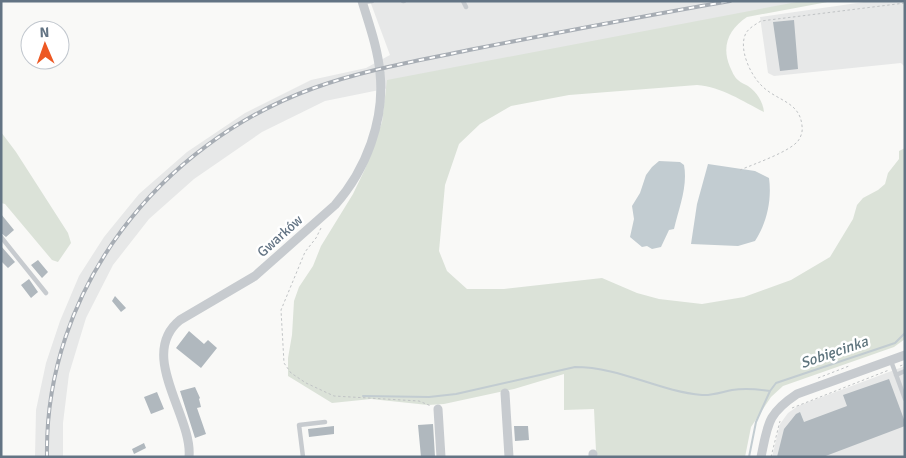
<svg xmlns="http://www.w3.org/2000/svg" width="906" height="458" font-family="Signika,sans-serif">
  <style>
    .built { fill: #e7e8e8 }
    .green { fill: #dbe2d8 }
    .water { fill: #c2ccd1 }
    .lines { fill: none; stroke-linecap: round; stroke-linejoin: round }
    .stream { stroke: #c2ccd1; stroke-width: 2 }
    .building { fill: #b0b8be }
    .path { stroke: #c0c3c5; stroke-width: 1; stroke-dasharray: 2.5 2.5; stroke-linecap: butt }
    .lane { stroke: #c7cbcf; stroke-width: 4.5 }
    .street { stroke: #c7cbcf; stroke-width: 9 }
    .rail-casing { stroke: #a7adb4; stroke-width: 4 }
    .rail { stroke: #fff; stroke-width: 2; stroke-dasharray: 5.5; stroke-linecap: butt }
    .labels { text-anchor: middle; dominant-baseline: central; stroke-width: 5; stroke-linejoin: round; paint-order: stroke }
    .street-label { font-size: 14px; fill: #637484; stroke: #fff }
    .water-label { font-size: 15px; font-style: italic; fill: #5e747d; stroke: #fff }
  </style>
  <rect width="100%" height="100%" fill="#f9f9f7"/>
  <!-- built -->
  <path class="built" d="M 370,1 L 818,1 L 325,101 L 262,132 L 194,179 L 149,219 L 113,265 L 86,318 L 69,374 L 63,423 L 63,457 L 35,457 L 36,410 L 46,363 L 60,321 L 79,276 L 104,237 L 139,194 L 187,152 L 245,113 L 311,80 L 366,68 L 390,55 Z
    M 871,1 L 905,1 L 905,67 L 901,63 L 774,76 L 768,73 L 760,17 Z
    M 905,366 L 905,457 L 772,457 L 780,424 L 788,413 L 798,406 Z"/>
  <!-- green -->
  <path class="green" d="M 802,1 L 833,1 L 747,17 C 729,29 721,46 730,67 C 732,71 734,77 738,80 C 741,83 745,84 748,86 C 757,92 763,102 764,112 C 742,101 722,87 697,85 L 569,95 L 511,106 L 480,124 L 459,144 L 445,185 L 439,251 L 447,271 L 467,289 L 504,289 L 602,278 L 637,293 L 659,299 L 702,304 L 744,297 L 791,280 L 830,257 L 853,219 L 857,205 L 863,198 L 878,190 L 885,184 L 888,173 L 899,159 L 899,151 L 905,148 L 905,339 L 894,347 L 783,386 L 771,397 L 751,427 L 745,457 L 598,457 L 596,451 L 594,409 L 564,410 L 564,374 L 514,389 L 444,404 L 428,405 L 371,399 L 332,403 L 288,376 L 288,358 L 292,335 L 294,301 L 299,287 L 313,266 L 321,246 L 353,194 L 365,169 L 382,122 L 387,80 Z
    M 1,132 L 16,152 L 68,233 L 71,243 L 58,262 L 52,260 L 5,204 L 1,203 Z"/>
  <!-- water -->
  <path class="water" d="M 659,161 L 680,162 L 684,165 C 688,186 679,208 674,229 L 669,230 L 661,247 L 652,249 L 647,246 L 642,247 L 630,237 L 634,219 L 632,206 L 640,193 L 646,175 L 652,167 Z
    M 708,164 L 755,171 L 769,178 C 772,199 767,223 755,241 L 738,246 L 691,244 L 697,204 Z"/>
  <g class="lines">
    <!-- stream -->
    <path class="stream" d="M 363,396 L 429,397 L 456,394 L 575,367 C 620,367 658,391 702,395 C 711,396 722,392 732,390 C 745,388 757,389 770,391
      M 749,457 L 756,422 L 770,391 L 776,383 L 895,343 L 905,333"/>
  </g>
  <!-- building -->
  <path class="building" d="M 794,20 L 798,69 L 780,71 L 773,22 Z
    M 1,214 L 14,230 L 6,237 L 1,233 Z
    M 1,246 L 15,262 L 8,268 L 1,261 Z
    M 38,260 L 48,272 L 42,278 L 31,265 Z
    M 29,279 L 38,292 L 31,298 L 21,285 Z
    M 115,296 L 126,308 L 121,312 L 112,301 Z
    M 189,331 L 204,344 L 208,340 L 217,348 L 201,368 L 176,348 Z
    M 889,379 L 905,422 L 905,426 L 823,457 L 777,457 L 784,429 L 796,414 L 800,412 L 804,422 L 847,406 L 843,395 Z
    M 195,387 L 200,398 L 199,399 L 201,407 L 197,408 L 206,434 L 195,438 L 180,391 Z
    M 157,392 L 164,409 L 151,414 L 144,397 Z
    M 433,424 L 435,457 L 421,457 L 418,425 Z
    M 334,426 L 334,434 L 309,437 L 308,429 Z
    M 514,426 L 528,426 L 529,440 L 515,441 Z
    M 144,443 L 146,448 L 134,454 L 132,449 Z"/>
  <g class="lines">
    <!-- path -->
    <path class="path" d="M 740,170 C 754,164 789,152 798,141 C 801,137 803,131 802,126 C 800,101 776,101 761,85 C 750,74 738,48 746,33 C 749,28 756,24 761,21 L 905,3
      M 321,228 L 316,238 L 305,252 L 281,310 L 284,363 L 291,373 L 306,383 L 334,396 L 419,401 L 431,406
      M 900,366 L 905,364
      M 818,378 L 849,366
      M 792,408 L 889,370
      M 771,457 L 780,421"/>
    <!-- lane -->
    <path class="lane" d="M 403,1 L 404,1
      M 463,1 L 466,7
      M 363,2 L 372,1
      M 1,237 L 46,293
      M 891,361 L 905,399
      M 896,375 L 905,371
      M 303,457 L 299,425 L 325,422"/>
    <!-- street -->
    <path class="street" d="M 505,393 L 509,457
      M 438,409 L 441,457
      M 593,454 L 593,457
      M 189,457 C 193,416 137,355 180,320 L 255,276 L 335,205 C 366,170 385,120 380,73 C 378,49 369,24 362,1
      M 761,457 C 768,424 767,414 797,394 L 905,355"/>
    <!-- rail casing -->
    <g class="rail-casing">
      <path id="rail" d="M 47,457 C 44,290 159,144 314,88 C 364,70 417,61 469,50 C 556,33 643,16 730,1"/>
    </g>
    <!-- rail -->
    <use href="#rail" class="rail"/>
  </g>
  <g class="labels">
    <!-- street labels -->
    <g class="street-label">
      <text transform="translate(280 236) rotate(-42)">Gwarków</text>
    </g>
    <!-- water labels -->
    <g class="water-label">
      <text transform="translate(834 352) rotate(-19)">Sobięcinka</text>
    </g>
  </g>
  <!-- border -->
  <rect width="906" height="458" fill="none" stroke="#637484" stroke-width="5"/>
  <!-- north arrow -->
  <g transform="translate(45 45) rotate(358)"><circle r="24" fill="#ffffff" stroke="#c1c7ce"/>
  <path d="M0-4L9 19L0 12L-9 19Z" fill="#ed5823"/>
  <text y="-8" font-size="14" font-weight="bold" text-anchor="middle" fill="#637484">N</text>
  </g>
</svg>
